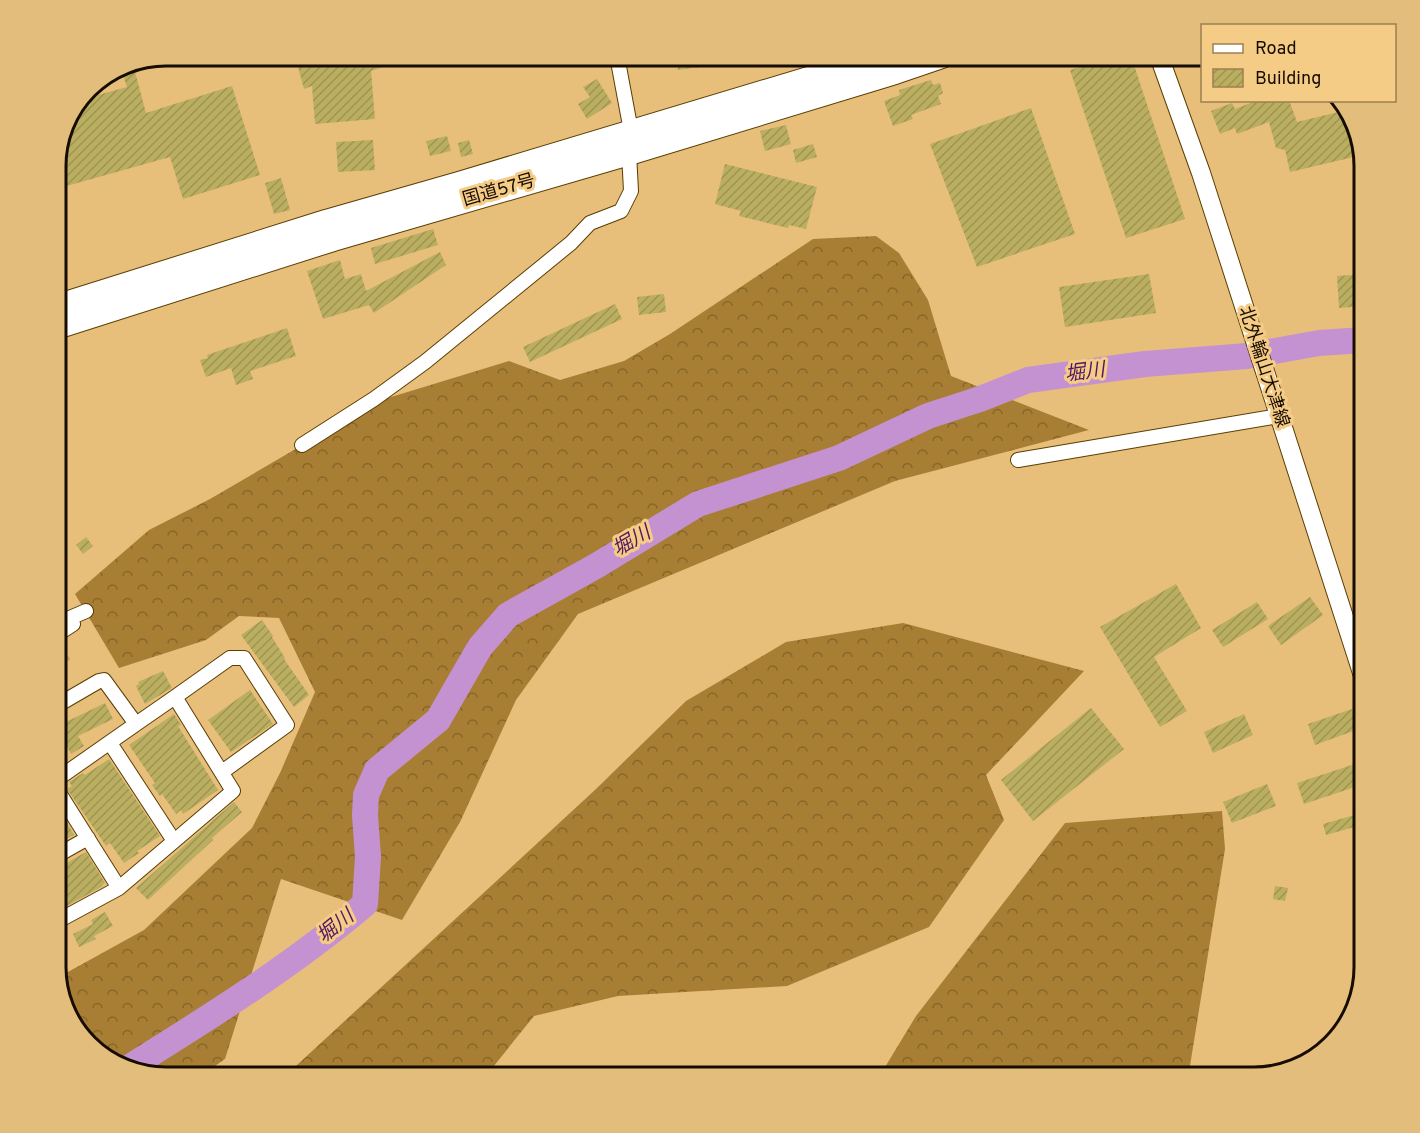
<svg xmlns="http://www.w3.org/2000/svg" width="1420" height="1133" font-family="Overpass,'Noto Sans JP',sans-serif">
  <style>
    .forest { fill: url(#forest-crowns) }
    .lines { fill: none; stroke-linecap: round; stroke-linejoin: round }
    .river { stroke: #c592d1; stroke-width: 26 }
    .building { fill: url(#building-hatch) }
    .street-casing { stroke: #5a3e02; stroke-width: 16 }
    .secondary-casing { stroke: #5a3e02; stroke-width: 20 }
    .highway-casing { stroke: #5a3e02; stroke-width: 26 }
    .street { stroke: #fff; stroke-width: 14 }
    .secondary { stroke: #fff; stroke-width: 18 }
    .highway { stroke: #fff; stroke-width: 24 }
    .labels { text-anchor: middle; dominant-baseline: central; stroke-width: 6; stroke-linejoin: round; paint-order: stroke }
    .street-label { font-size: 18px; fill: #170c00; stroke: #f5cc86 }
    .water-label { font-size: 20px; font-style: italic; fill: #551762; stroke: #f5cc86 }
    .rim { fill: none; stroke: #170c00; stroke-width: 3 }
  </style>
  <defs>
    <pattern id="forest-crowns" width="20" height="18" patternUnits="userSpaceOnUse" patternTransform="scale(1.5)"><rect width="20" height="18" fill="#a77e33"/><path d="M2 6a3 3 0 1 1 6 0M12 15a3 3 0 1 1 6 0" fill="none" stroke="#876629"/></pattern>
    <pattern id="building-hatch" width="6" height="6" patternUnits="userSpaceOnUse" patternTransform="scale(1.5)"><rect width="6" height="6" fill="#baae61"/><path d="M-1 1l2-2M0 6l6-6M5 7l2-2" fill="none" stroke="#9f9452"/></pattern>
  </defs>
  <rect width="100%" height="100%" fill="#e8bf7a"/>
  <!-- forest -->
  <path class="forest" d="M 876,236 L 899,253 L 928,300 L 951,376 L 1089,430 L 895,481 L 578,614 L 516,700 L 460,822 L 402,920 L 281,879 L 225,1059 L 199,1077 L 166,1077 L 93,1050 L 67,1016 L 57,978 L 144,930 L 252,828 L 280,773 L 315,692 L 279,618 L 239,616 L 206,640 L 119,668 L 75,594 L 149,530 L 210,499 L 378,401 L 509,361 L 560,380 L 624,361 L 670,334 L 813,239 Z
    M 903,623 L 1084,671 L 986,775 L 1004,820 L 929,927 L 787,986 L 618,996 L 534,1016 L 485,1077 L 284,1077 L 596,789 L 686,701 L 786,642 Z
    M 1222,811 L 1225,849 L 1189,1072 L 1048,1068 L 1038,1077 L 879,1077 L 916,1016 L 1065,823 Z"/>
  <g class="lines">
    <!-- river -->
    <path class="river" d="M 133,1065 C 213,1015 293,965 365,904 L 368,857 L 365,815 L 366,795 L 377,770 L 438,720 L 480,647 L 508,615 L 596,566 L 698,504 L 839,458 L 928,416 L 980,399 L 1028,380 L 1145,364 L 1247,356 L 1319,343 L 1364,340"/>
  </g>
  <!-- building -->
  <path class="building" d="M 295,56 L 380,56 L 383,67 L 371,71 L 375,119 L 315,124 L 312,86 L 304,89 Z
    M 676,56 L 700,56 L 701,67 L 678,70 Z
    M 1115,56 L 1131,56 L 1185,219 L 1126,238 L 1070,70 Z
    M 134,68 L 146,113 L 232,86 L 260,175 L 183,199 L 170,157 L 56,189 L 56,159 L 67,117 L 80,100 L 127,87 L 122,72 Z
    M 597,79 L 612,103 L 587,119 L 578,104 L 590,97 L 583,87 Z
    M 931,80 L 933,85 L 940,83 L 943,93 L 938,96 L 941,104 L 911,115 L 913,119 L 893,126 L 884,101 L 900,95 L 899,90 Z
    M 1258,100 L 1289,100 L 1297,122 L 1347,110 L 1353,117 L 1362,155 L 1290,172 L 1285,150 L 1276,148 L 1269,122 L 1237,134 L 1235,128 L 1220,134 L 1211,111 L 1232,103 L 1235,109 Z
    M 1031,108 L 1075,234 L 977,267 L 930,144 Z
    M 786,125 L 791,144 L 765,151 L 760,131 Z
    M 447,136 L 451,151 L 430,156 L 426,141 Z
    M 373,140 L 375,170 L 338,172 L 336,142 Z
    M 469,140 L 473,154 L 461,157 L 458,143 Z
    M 813,144 L 817,157 L 796,163 L 793,150 Z
    M 725,164 L 817,187 L 806,229 L 789,225 L 788,228 L 739,216 L 741,211 L 715,204 Z
    M 281,178 L 290,210 L 274,214 L 265,183 Z
    M 433,229 L 438,245 L 375,264 L 371,248 Z
    M 440,252 L 446,265 L 374,313 L 369,305 L 323,319 L 307,271 L 340,260 L 345,279 L 361,274 L 366,291 Z
    M 1149,274 L 1156,313 L 1065,327 L 1059,287 Z
    M 1365,274 L 1365,306 L 1339,308 L 1337,276 Z
    M 664,294 L 666,312 L 639,315 L 637,297 Z
    M 615,304 L 622,319 L 530,362 L 523,347 Z
    M 287,328 L 296,356 L 250,371 L 253,379 L 236,385 L 231,368 L 206,377 L 200,360 L 208,358 L 207,355 Z
    M 86,537 L 93,546 L 83,554 L 76,545 Z
    M 1176,584 L 1201,628 L 1154,657 L 1187,711 L 1160,727 L 1100,627 Z
    M 1310,597 L 1323,615 L 1281,645 L 1268,626 Z
    M 1257,602 L 1268,619 L 1223,647 L 1212,630 Z
    M 262,620 L 273,636 L 272,637 L 285,658 L 284,659 L 309,695 L 294,707 L 241,635 Z
    M 60,643 L 70,659 L 56,669 L 56,644 Z
    M 163,671 L 172,688 L 145,704 L 136,686 L 139,684 L 138,682 Z
    M 250,690 L 273,724 L 231,752 L 208,720 Z
    M 105,703 L 113,719 L 78,736 L 84,746 L 71,754 L 61,736 L 56,739 L 56,720 L 65,715 L 68,721 Z
    M 1091,708 L 1124,749 L 1033,821 L 1001,780 Z
    M 1352,709 L 1359,729 L 1315,745 L 1308,724 Z
    M 174,714 L 181,725 L 178,726 L 218,790 L 183,814 L 181,810 L 176,814 L 162,794 L 160,796 L 152,785 L 155,783 L 129,745 Z
    M 1244,714 L 1253,735 L 1213,753 L 1204,732 Z
    M 109,759 L 160,836 L 137,851 L 139,853 L 124,863 L 110,843 L 106,846 L 67,789 L 72,786 L 69,782 L 83,773 L 85,775 Z
    M 1364,761 L 1364,784 L 1304,804 L 1297,783 Z
    M 1267,784 L 1276,806 L 1232,823 L 1223,802 Z
    M 234,802 L 242,812 L 212,838 L 213,840 L 148,900 L 136,888 Z
    M 56,804 L 74,835 L 56,844 Z
    M 1358,814 L 1361,825 L 1326,835 L 1323,824 Z
    M 86,852 L 105,883 L 102,885 L 103,886 L 56,912 L 56,869 Z
    M 1275,886 L 1288,888 L 1285,901 L 1273,899 Z
    M 105,912 L 113,926 L 94,936 L 96,939 L 79,947 L 73,934 L 93,924 L 91,920 Z"/>
  <g class="lines">
    <!-- street casing -->
    <g class="street-casing">
      <path id="street" d="M 302,445 L 374,399 L 425,362 L 571,243 L 590,223 L 621,211 L 631,191 L 629,153 L 631,131 L 617,56
        M 1018,460 L 1279,416
        M 56,624 L 86,611
        M 56,635 L 73,624
        M 175,697 L 230,658 L 244,658 L 287,725 L 222,772
        M 110,743 L 174,841
        M 56,780 L 136,724 L 104,680 L 99,681 L 56,706
        M 56,856 L 88,838
        M 119,888 L 233,791 L 175,697 L 136,724
        M 56,922 L 119,888 L 56,788"/>
    </g>
    <!-- secondary casing -->
    <g class="secondary-casing">
      <path id="secondary" d="M 1159,56 L 1201,173 L 1364,679"/>
    </g>
    <!-- highway casing -->
    <g class="highway-casing">
      <path id="highway" d="M 56,307 L 326,222 L 459,184 L 885,56
        M 56,327 L 333,239 L 629,153 L 895,72 L 942,56"/>
    </g>
    <!-- street -->
    <use href="#street" class="street"/>
    <!-- secondary -->
    <use href="#secondary" class="secondary"/>
    <!-- highway -->
    <use href="#highway" class="highway"/>
  </g>
  <g class="labels">
    <!-- street labels -->
    <g class="street-label">
      <text transform="translate(499 191) rotate(-16)">国道57号</text>
      <text transform="translate(1263 367) rotate(72)">北外輪山大津線</text>
    </g>
    <!-- water labels -->
    <g class="water-label">
      <text transform="translate(1085 373) rotate(-7)">堀川</text>
      <text transform="translate(632 542) rotate(-30)">堀川</text>
      <text transform="translate(336 927) rotate(-39)">堀川</text>
    </g>
  </g>
  <!-- crop -->
  <path d="M0 0H1420V1133H0ZM166 66H1254A100 100 0 0 1 1354 166V967A100 100 0 0 1 1254 1067H166A100 100 0 0 1 66 967V166A100 100 0 0 1 166 66Z" fill="#e3bd7b" fill-rule="evenodd"/>
  <path class="rim" d="M166 66H1254A100 100 0 0 1 1354 166V967A100 100 0 0 1 1254 1067H166A100 100 0 0 1 66 967V166A100 100 0 0 1 166 66Z"/>
  <!-- legend -->
  <rect x="1201" y="24" width="195" height="78" fill="#f5cc86" stroke="#9c7f50" stroke-width="1.5"/>
  <rect x="1213" y="44" width="30" height="9" fill="#ffffff" stroke="#9c7f50" stroke-width="1.5"/>
  <text x="1255" y="54" font-size="18" fill="#170c00">Road</text>
  <rect x="1213" y="69" width="30" height="18" fill="url(#building-hatch)" stroke="#9c7f50" stroke-width="1.5"/>
  <text x="1255" y="84" font-size="18" fill="#170c00">Building</text>
</svg>
